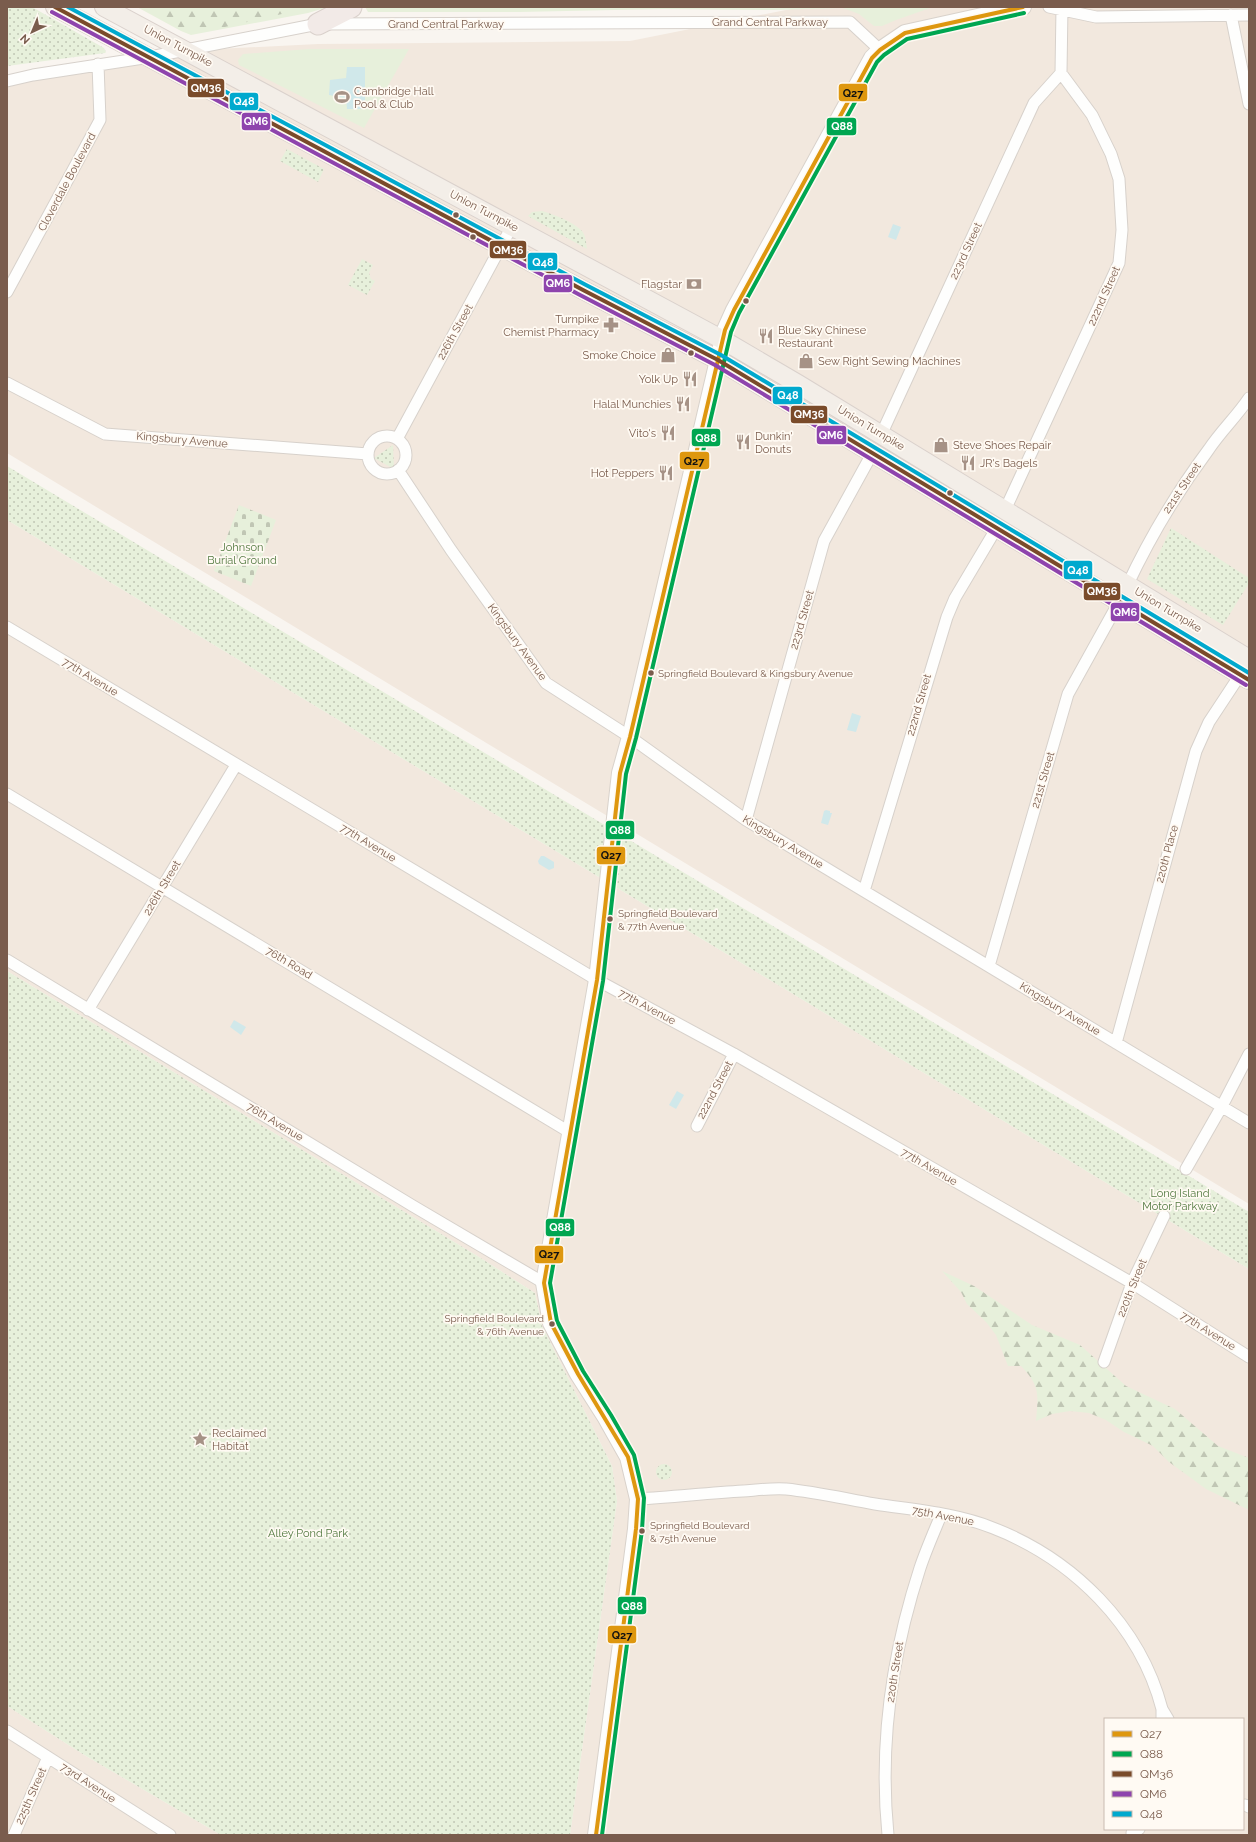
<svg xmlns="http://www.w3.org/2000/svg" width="1256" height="1842" font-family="Raleway,sans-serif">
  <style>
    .residential { fill: #f2e8de; fill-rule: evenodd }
    .grass { fill: #e7f0db }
    .forest { fill: url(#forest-firs) }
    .cemetery { fill: url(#cemetery-stones) }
    .park { fill: url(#park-dots) }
    .water { fill: #d0e8ea }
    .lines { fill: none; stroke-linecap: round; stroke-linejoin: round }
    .street-casing { stroke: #d7d1cb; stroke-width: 13 }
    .secondary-casing { stroke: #d9d2cb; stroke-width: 18 }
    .primary-casing { stroke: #dad1cc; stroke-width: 20 }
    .highway-casing { stroke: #dad1cc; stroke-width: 23 }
    .street { stroke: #fefefd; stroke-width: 11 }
    .secondary { stroke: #fefefd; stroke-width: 16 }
    .primary { stroke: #f3eee8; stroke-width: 18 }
    .highway { stroke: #f2eae7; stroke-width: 21 }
    .bus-1-casing { stroke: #fffaf3; stroke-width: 7 }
    .bus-2-casing { stroke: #fffaf3; stroke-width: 7 }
    .bus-3-casing { stroke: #fffaf3; stroke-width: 7 }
    .bus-4-casing { stroke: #fffaf3; stroke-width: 7 }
    .bus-5-casing { stroke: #fffaf3; stroke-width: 7 }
    .bus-1 { stroke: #de970f; stroke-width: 4 }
    .bus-2 { stroke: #00a651; stroke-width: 4 }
    .bus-3 { stroke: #7a4b2a; stroke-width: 4 }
    .bus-4 { stroke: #8e44ad; stroke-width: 4 }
    .bus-5 { stroke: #00a9ce; stroke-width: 4 }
    .bus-dot { fill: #7a5c4d; stroke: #fffaf3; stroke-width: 1.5 }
    .labels { text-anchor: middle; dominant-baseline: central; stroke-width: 3.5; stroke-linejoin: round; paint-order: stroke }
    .bus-label { font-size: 10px; fill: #7a5c4d; stroke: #fffaf3; text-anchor: start }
    .street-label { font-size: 11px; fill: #7a5c4d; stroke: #fffaf3 }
    .poi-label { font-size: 11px; fill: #7a5c4d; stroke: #fffaf3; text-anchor: start }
    .park-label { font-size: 11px; fill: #537a41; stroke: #fffaf3 }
    .line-badge { stroke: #fffaf3; stroke-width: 1.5 }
    .badge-label { font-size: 11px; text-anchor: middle; font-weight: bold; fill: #fff }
    .pale-badge-label { font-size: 11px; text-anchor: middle; font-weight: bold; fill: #111 }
  </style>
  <defs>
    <pattern id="forest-firs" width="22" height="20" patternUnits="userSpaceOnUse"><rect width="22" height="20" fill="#e7f0db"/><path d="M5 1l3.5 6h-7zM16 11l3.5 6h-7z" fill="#c0c6b4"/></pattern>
    <pattern id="cemetery-stones" width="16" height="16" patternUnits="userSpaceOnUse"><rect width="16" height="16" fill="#e7f0db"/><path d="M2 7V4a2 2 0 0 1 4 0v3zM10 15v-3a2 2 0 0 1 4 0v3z" fill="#c0c6b4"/></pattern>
    <pattern id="park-dots" width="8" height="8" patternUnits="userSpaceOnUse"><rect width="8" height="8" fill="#e7f0db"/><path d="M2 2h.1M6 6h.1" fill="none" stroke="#c0c6b4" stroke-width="1.8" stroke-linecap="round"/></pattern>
  </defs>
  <rect width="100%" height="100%" fill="#f9f5f0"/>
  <!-- residential -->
  <path class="residential" d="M 801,7 L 1249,7 L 1249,1204 L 7,453 L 7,76 L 156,52 L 318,44 L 630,41 Z
    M 7,520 L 1249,1269 L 1249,1835 L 570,1835 L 617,1501 L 612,1466 L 542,1326 L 535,1293 L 479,1257 L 7,971 ZM 1105,1719 L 1243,1719 L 1243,1829 L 1105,1829 Z
    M 7,1706 L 86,1756 L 221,1835 L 7,1835 Z"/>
  <!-- grass -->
  <path class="grass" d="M 137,7 L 328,7 L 308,13 L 191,35 L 181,31 Z
    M 365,7 L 933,7 L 896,20 L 882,26 L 874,26 L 859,14 L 843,8 L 774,10 L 663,9 L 519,12 L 368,12 Z
    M 309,49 L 409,49 L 364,128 L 239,65 L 238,60 L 243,54 Z"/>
  <!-- forest -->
  <path class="forest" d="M 143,7 L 313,7 L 207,31 L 184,30 Z
    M 942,1271 L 974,1286 L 1032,1325 L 1080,1345 L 1126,1386 L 1175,1409 L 1218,1446 L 1249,1458 L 1249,1510 L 1206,1489 L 1169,1462 L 1153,1446 L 1124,1432 L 1106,1420 L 1089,1413 L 1070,1411 L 1052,1414 L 1036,1421 C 1038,1395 1041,1387 1021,1366 L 1008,1366 L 996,1335 L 986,1322 L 967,1304 L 961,1292 Z"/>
  <!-- cemetery -->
  <path class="cemetery" d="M 239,505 L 276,520 L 251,586 L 214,571 Z"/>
  <!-- park -->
  <path class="park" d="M 7,7 L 32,7 L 104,48 L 106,52 L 105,53 L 7,66 Z
    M 287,149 L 324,169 L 318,182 L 280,161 Z
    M 542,211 C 555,215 572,221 582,231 C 586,236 586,243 587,249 L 528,216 L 532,212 Z
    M 362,259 L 373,265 L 369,273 L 371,279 L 375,281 L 367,295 L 348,285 Z
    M 393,445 L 394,469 L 374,458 Z
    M 7,466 L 1249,1212 L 1249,1269 L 7,520 Z
    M 1171,528 L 1249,578 L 1249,583 L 1223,625 L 1147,579 Z
    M 7,971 L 479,1257 L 535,1293 L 542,1326 L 612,1466 L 617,1501 L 570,1835 L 221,1835 L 86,1756 L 7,1706 Z
    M656 1472a8 8 0 1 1 16 0a8 8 0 1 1-16 0Z"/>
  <!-- water -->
  <path class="water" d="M 347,67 L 365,67 L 365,109 L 347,109 L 346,98 L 329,95 L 330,80 L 346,78 Z
    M 893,224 L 901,227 L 896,240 L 888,237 Z
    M 852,713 L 861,716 L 856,732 L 847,730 Z
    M 826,810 L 830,811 L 830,813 L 832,813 L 828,825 L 821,823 L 824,811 Z
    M 541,856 L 544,856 L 554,862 L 554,868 L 549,870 L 539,864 L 538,861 Z
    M 234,1020 L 246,1027 L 241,1035 L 230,1027 Z
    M 677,1091 L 684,1095 L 676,1109 L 669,1105 Z"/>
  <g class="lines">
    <!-- street casing -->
    <g class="street-casing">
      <path id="street" d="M 1049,7 L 1096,17 L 1249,15
        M 1231,15 L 1249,104
        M 7,81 L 33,75 L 150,57 L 318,24 L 850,22 L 880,50
        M 7,292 L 100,120 L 98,64
        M 7,383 L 105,434 L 368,454
        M 881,435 L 1034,103 L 1061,73
        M368 455a19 19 0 1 1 38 0a19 19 0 1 1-38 0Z
        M 397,439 L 512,226
        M 398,470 L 451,550 L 546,683 L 630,737 L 746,820 L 1249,1123
        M 1005,510 L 1119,263 L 1122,230 L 1119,179 L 1111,154 L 1092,115 L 1061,73 L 1062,7
        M 1127,586 C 1150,537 1177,492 1209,449 C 1221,431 1237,416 1249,398
        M 7,627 L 597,980 L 734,1054 L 1132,1283 L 1249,1357
        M 7,794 L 571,1133
        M 746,820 L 824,541 L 873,452
        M 864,891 L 947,617 L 955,598 L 996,529
        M 7,960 L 413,1206 L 544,1283
        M 989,966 L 1068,694 L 1119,602
        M 88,1010 L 236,765
        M 1116,1043 L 1196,751 L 1209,722 L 1240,675
        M 697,1126 L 734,1054
        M 1186,1169 L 1222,1106 L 1249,1054
        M 1104,1362 L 1132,1283 L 1164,1216
        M 638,1499 C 673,1497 708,1493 743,1491 C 757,1490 772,1488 786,1489 C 816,1492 846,1499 875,1504 C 914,1510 956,1513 993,1528 C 1073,1559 1140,1625 1162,1709
        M 1162,1719 L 1162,1709 L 1168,1719
        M 7,1731 L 170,1835
        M 1245,1805 L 1249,1807
        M 1133,1829 L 1132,1833 L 1139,1829
        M 14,1835 L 48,1757
        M 888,1835 C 879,1745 892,1654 920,1568 C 926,1550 934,1532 941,1515"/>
    </g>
    <!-- secondary casing -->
    <g class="secondary-casing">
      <path id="secondary" d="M 596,1835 L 636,1529 L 638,1499 L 628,1457 L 606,1418 L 578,1374 L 551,1323 L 544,1283 L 597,980 L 620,773 L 630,737 L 718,360 L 725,330 L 734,310 L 872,58 L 880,50 L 905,33 L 1023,7"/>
    </g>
    <!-- primary casing -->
    <g class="primary-casing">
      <path id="primary" d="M 55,7 L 583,290 L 718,360 L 1249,680
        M 104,7 L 723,340 L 798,384 L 1249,659"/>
    </g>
    <!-- highway casing -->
    <g class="highway-casing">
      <path id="highway" d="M 318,24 L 351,7"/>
    </g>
    <!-- street -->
    <use href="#street" class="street"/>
    <!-- secondary -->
    <use href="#secondary" class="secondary"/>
    <!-- primary -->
    <use href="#primary" class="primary"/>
    <!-- highway -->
    <use href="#highway" class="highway"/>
    <!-- bus-1 casing -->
    <g class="bus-1-casing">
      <path id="bus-1" d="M 596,1835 L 636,1529 L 638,1499 L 628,1457 L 578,1374 L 551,1323 L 544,1283 L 597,980 L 620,773 L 630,737 L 725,330 L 734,310 L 872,58 L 880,50 L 905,33 L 1023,7"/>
    </g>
    <!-- bus-2 casing -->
    <g class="bus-2-casing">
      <path id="bus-2" d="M 602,1835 L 642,1530 L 644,1498 L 634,1455 L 611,1415 L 583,1371 L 557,1321 L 550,1283 L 603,981 L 626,774 L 636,738 L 731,332 L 739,313 L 877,62 L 884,55 L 907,39 L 1024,13"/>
    </g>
    <!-- bus-3 casing -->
    <g class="bus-3-casing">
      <path id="bus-3" d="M 55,7 L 583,290 L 718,360 L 1249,680"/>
    </g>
    <!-- bus-4 casing -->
    <g class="bus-4-casing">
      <path id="bus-4" d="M 52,12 L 580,295 L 715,365 L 1246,685"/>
    </g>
    <!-- bus-5 casing -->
    <g class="bus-5-casing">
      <path id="bus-5" d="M 68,7 L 586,285 L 721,355 L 1249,673"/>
    </g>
    <!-- bus-1 -->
    <use href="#bus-1" class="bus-1"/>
    <!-- bus-2 -->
    <use href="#bus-2" class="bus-2"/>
    <!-- bus-3 -->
    <use href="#bus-3" class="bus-3"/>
    <!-- bus-4 -->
    <use href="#bus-4" class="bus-4"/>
    <!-- bus-5 -->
    <use href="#bus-5" class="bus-5"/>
  </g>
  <!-- icons -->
  <defs>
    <g id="stadium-bare" transform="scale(1.2)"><path d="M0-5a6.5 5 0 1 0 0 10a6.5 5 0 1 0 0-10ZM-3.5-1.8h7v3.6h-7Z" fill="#a69286" stroke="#fffaf3" stroke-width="2.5" paint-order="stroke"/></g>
    <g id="bank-bare" transform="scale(1.2)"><path d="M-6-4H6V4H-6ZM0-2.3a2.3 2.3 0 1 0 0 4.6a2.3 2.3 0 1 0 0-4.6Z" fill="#a69286" stroke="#fffaf3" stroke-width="2.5" paint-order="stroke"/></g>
    <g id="pharmacy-bare" transform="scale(1.2)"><path d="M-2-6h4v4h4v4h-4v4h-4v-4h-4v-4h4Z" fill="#a69286" stroke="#fffaf3" stroke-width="2.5" paint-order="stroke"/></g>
    <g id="restaurant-bare" transform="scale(1.2)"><path d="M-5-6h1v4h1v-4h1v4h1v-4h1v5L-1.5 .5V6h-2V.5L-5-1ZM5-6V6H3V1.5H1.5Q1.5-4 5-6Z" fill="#a69286" stroke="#fffaf3" stroke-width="2.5" paint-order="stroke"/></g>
    <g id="shop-bare" transform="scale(1.2)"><path d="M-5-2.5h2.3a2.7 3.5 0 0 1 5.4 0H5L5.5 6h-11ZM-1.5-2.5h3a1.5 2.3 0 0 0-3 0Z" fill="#a69286" stroke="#fffaf3" stroke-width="2.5" paint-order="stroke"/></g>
    <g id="sight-bare" transform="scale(1.2)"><path d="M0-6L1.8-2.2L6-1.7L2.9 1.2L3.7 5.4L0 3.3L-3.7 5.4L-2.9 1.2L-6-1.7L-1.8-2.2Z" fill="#a69286" stroke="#fffaf3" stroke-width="2.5" paint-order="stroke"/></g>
  </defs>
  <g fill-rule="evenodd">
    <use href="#stadium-bare" x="342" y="97"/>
    <use href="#bank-bare" x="694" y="284"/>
    <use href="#pharmacy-bare" x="611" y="325"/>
    <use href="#restaurant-bare" x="766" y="336"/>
    <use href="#shop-bare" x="668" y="355"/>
    <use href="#shop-bare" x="806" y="361"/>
    <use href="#restaurant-bare" x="690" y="379"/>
    <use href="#restaurant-bare" x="683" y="404"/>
    <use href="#restaurant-bare" x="668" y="433"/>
    <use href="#restaurant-bare" x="743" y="442"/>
    <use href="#shop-bare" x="941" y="445"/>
    <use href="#restaurant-bare" x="968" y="463"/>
    <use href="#restaurant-bare" x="666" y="473"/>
    <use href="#sight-bare" x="200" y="1439"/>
  </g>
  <!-- markers -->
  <g class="bus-dot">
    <circle cx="456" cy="215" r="3.5"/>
    <circle cx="473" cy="237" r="3.5"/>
    <circle cx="746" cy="301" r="3.5"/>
    <circle cx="691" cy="353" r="3.5"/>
    <circle cx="950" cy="493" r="3.5"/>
    <circle cx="651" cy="673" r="3.5"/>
    <circle cx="610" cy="919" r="3.5"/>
    <circle cx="552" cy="1324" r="3.5"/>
    <circle cx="642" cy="1531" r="3.5"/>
  </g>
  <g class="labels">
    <!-- bus labels -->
    <g class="bus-label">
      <text x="658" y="673">Springfield Boulevard &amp; Kingsbury Avenue</text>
      <text x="618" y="913">Springfield Boulevard<tspan x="618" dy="13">&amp; 77th Avenue</tspan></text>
      <text x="544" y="1318" text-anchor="end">Springfield Boulevard<tspan x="544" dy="13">&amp; 76th Avenue</tspan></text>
      <text x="650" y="1525">Springfield Boulevard<tspan x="650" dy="13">&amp; 75th Avenue</tspan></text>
    </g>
    <!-- street labels -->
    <g class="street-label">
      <text x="770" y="22">Grand Central Parkway</text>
      <text x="446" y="24">Grand Central Parkway</text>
      <text transform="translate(178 46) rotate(28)">Union Turnpike</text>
      <text transform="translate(67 182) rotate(-62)">Cloverdale Boulevard</text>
      <text transform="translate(484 211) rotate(28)">Union Turnpike</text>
      <text transform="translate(966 251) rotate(-65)">223rd Street</text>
      <text transform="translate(1104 296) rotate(-66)">222nd Street</text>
      <text transform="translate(455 332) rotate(-61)">226th Street</text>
      <text transform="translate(871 428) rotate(31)">Union Turnpike</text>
      <text transform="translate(182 440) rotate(5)">Kingsbury Avenue</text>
      <text transform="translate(1182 488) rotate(-56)">221st Street</text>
      <text transform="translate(1168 610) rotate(31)">Union Turnpike</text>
      <text transform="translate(802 620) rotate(-74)">223rd Street</text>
      <text transform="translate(517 642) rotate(54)">Kingsbury Avenue</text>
      <text transform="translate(90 677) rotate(31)">77th Avenue</text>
      <text transform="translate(919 705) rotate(-74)">222nd Street</text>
      <text transform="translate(1043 780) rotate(-74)">221st Street</text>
      <text transform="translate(783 842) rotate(31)">Kingsbury Avenue</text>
      <text transform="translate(368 843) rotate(31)">77th Avenue</text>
      <text transform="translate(1167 854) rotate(-75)">220th Place</text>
      <text transform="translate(162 888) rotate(-59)">226th Street</text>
      <text transform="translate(289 963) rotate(31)">76th Road</text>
      <text transform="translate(647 1007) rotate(28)">77th Avenue</text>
      <text transform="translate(1060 1009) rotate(31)">Kingsbury Avenue</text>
      <text transform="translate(715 1090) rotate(-62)">222nd Street</text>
      <text transform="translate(275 1122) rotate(31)">76th Avenue</text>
      <text transform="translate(929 1167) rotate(30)">77th Avenue</text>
      <text transform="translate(1132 1288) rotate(-68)">220th Street</text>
      <text transform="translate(1208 1331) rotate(32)">77th Avenue</text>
      <text transform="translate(943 1516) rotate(11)">75th Avenue</text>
      <text transform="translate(895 1672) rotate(-81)">220th Street</text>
      <text transform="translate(88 1783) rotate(33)">73rd Avenue</text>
      <text transform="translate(31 1796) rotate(-66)">225th Street</text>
    </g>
    <!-- poi labels -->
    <g class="poi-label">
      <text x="354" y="91">Cambridge Hall<tspan x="354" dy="13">Pool &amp; Club</tspan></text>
      <text x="682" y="284" text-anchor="end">Flagstar</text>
      <text x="599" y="319" text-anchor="end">Turnpike<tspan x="599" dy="13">Chemist Pharmacy</tspan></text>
      <text x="778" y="330">Blue Sky Chinese<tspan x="778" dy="13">Restaurant</tspan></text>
      <text x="656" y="355" text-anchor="end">Smoke Choice</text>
      <text x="818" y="361">Sew Right Sewing Machines</text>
      <text x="678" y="379" text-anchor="end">Yolk Up</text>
      <text x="671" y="404" text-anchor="end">Halal Munchies</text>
      <text x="656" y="433" text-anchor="end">Vito's</text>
      <text x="755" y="436">Dunkin'<tspan x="755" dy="13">Donuts</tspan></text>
      <text x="953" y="445">Steve Shoes Repair</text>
      <text x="980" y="463">JR's Bagels</text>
      <text x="654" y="473" text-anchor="end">Hot Peppers</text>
      <text x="212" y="1433">Reclaimed<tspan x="212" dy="13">Habitat</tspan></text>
    </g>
    <!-- park labels -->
    <g class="park-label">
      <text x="242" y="547">Johnson<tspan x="242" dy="13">Burial Ground</tspan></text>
      <text x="1180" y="1193">Long Island<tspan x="1180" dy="13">Motor Parkway</tspan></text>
      <text x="308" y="1533">Alley Pond Park</text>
    </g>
  </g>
  <g class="line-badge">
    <rect x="187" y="78" width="38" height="20" rx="4" fill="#7a4b2a"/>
    <rect x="838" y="83" width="30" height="19" rx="4" fill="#de970f"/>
    <rect x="229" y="92" width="30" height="19" rx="4" fill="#00a9ce"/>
    <rect x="241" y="112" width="30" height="19" rx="4" fill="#8e44ad"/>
    <rect x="826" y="117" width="31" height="19" rx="4" fill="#00a651"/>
    <rect x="489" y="240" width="38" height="19" rx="4" fill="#7a4b2a"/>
    <rect x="527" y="252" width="31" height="19" rx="4" fill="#00a9ce"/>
    <rect x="543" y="274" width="30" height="19" rx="4" fill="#8e44ad"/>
    <rect x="772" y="386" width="31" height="19" rx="4" fill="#00a9ce"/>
    <rect x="790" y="405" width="38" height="19" rx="4" fill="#7a4b2a"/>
    <rect x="816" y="425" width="31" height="20" rx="4" fill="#8e44ad"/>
    <rect x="691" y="428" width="30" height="19" rx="4" fill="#00a651"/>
    <rect x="679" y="451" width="31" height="19" rx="4" fill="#de970f"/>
    <rect x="1063" y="560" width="30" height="20" rx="4" fill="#00a9ce"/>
    <rect x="1083" y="582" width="38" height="19" rx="4" fill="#7a4b2a"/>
    <rect x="1110" y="602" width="30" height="20" rx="4" fill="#8e44ad"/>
    <rect x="605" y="820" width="30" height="20" rx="4" fill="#00a651"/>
    <rect x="596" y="846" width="30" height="19" rx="4" fill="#de970f"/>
    <rect x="545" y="1218" width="30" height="19" rx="4" fill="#00a651"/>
    <rect x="534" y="1245" width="30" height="19" rx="4" fill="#de970f"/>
    <rect x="617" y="1596" width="30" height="19" rx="4" fill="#00a651"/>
    <rect x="607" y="1625" width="30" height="19" rx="4" fill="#de970f"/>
  </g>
  <g class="badge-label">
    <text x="206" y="92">QM36</text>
    <text x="244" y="105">Q48</text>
    <text x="256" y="125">QM6</text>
    <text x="842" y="130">Q88</text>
    <text x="508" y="254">QM36</text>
    <text x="543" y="266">Q48</text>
    <text x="558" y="287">QM6</text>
    <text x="788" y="399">Q48</text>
    <text x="809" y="418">QM36</text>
    <text x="831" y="439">QM6</text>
    <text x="706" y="442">Q88</text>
    <text x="1078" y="574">Q48</text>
    <text x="1102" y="595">QM36</text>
    <text x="1125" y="616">QM6</text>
    <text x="620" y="834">Q88</text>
    <text x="560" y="1231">Q88</text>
    <text x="632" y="1610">Q88</text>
  </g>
  <g class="pale-badge-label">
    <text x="853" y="97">Q27</text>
    <text x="694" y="465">Q27</text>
    <text x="611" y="859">Q27</text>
    <text x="549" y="1258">Q27</text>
    <text x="622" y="1639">Q27</text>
  </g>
  <!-- border -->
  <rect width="1256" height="1842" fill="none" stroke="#7a5c4d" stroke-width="16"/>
  <!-- legend -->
  <rect x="1104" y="1718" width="140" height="112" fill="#fffaf3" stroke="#cabbb1"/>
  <rect x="1112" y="1731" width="20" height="6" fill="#de970f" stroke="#cabbb1"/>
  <text x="1140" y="1738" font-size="12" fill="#7a5c4d">Q27</text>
  <rect x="1112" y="1751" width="20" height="6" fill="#00a651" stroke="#cabbb1"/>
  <text x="1140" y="1758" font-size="12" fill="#7a5c4d">Q88</text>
  <rect x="1112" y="1771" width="20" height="6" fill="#7a4b2a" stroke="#cabbb1"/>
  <text x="1140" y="1778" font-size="12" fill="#7a5c4d">QM36</text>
  <rect x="1112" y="1791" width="20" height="6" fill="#8e44ad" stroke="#cabbb1"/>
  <text x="1140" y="1798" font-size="12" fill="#7a5c4d">QM6</text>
  <rect x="1112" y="1811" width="20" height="6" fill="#00a9ce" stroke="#cabbb1"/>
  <text x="1140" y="1818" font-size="12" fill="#7a5c4d">Q48</text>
  <!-- north arrow -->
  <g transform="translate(32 32) rotate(224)" stroke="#fffaf3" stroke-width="3" paint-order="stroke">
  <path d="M0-3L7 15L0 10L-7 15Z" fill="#7a5c4d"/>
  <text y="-6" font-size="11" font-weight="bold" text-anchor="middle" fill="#7a5c4d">N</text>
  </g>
</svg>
